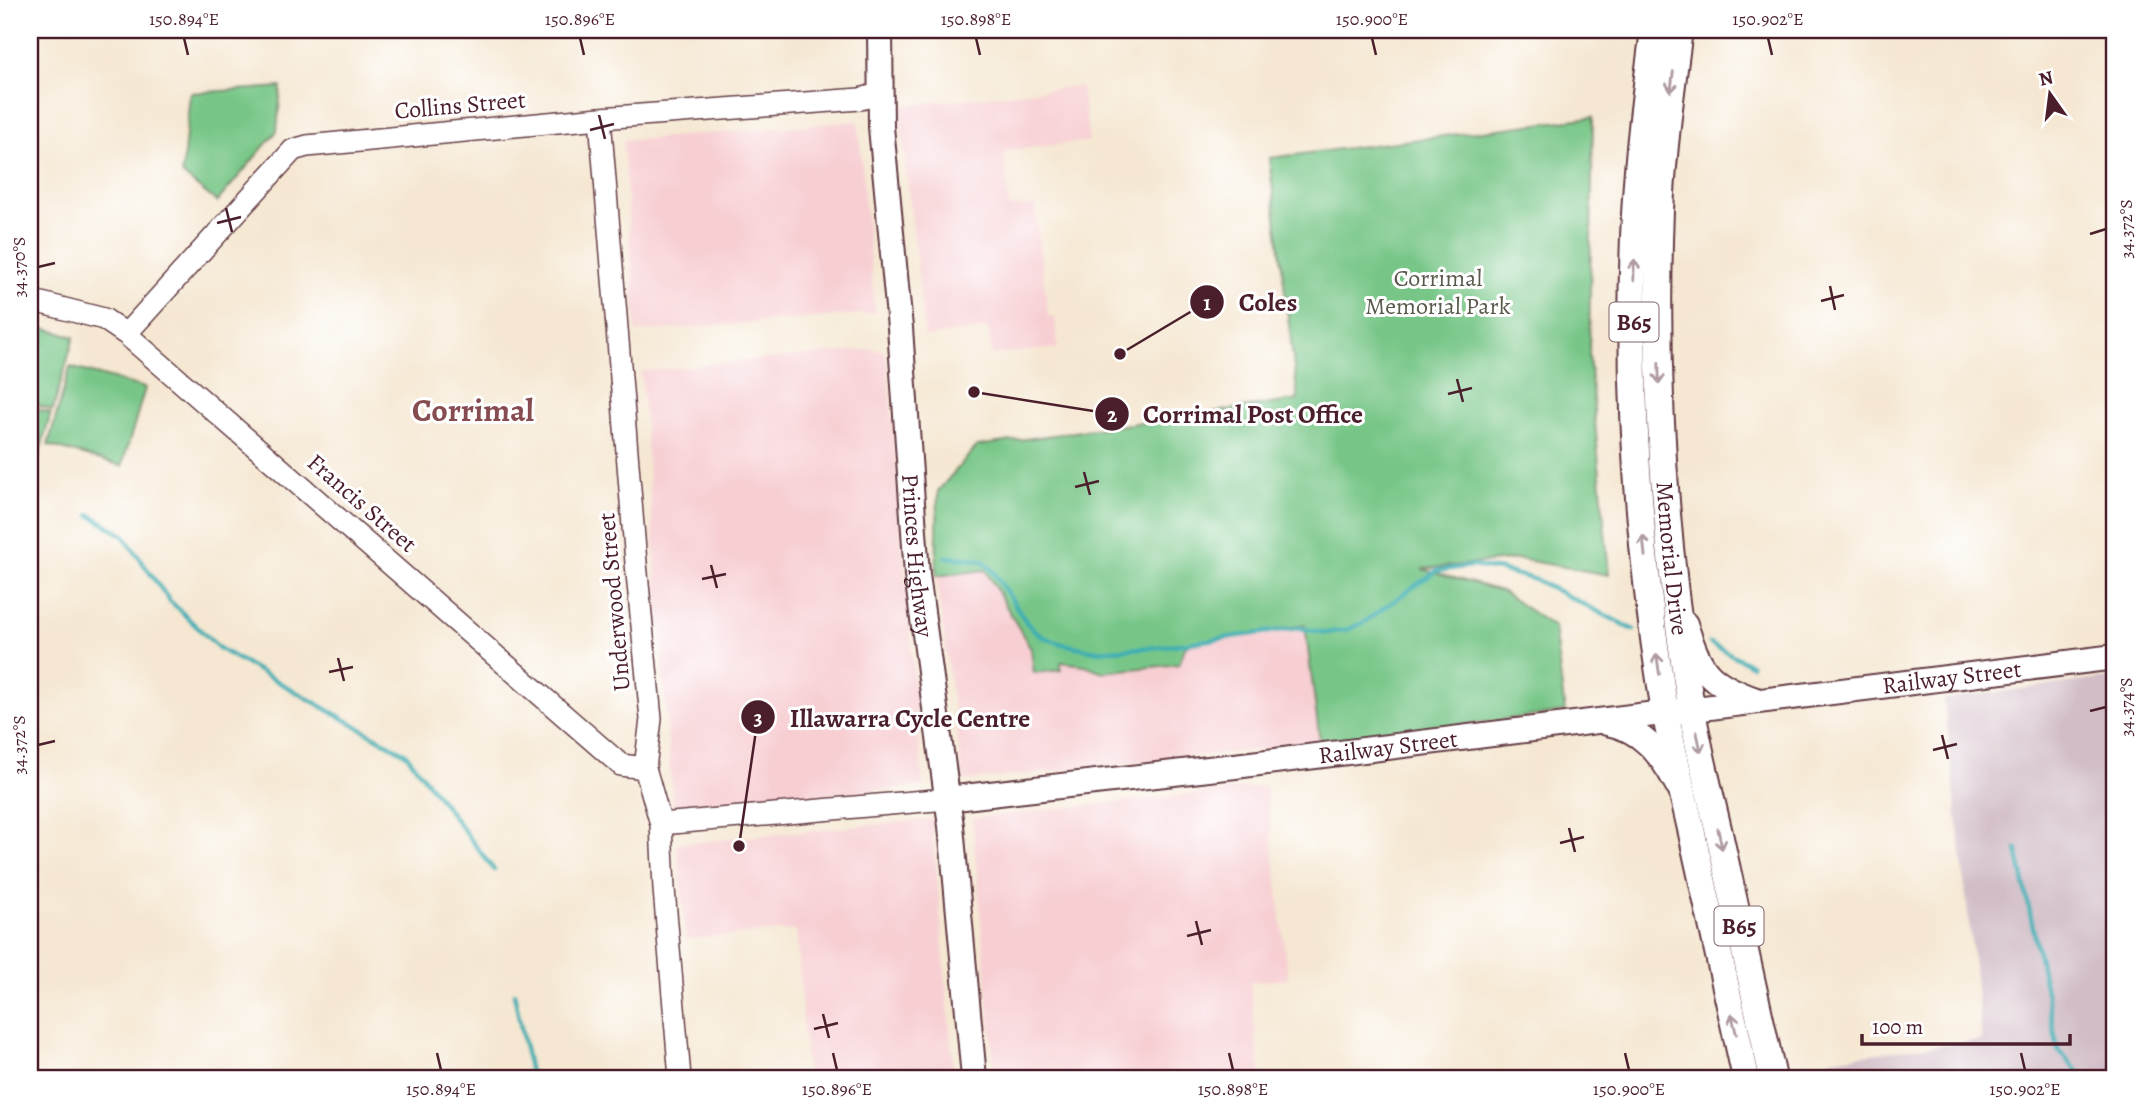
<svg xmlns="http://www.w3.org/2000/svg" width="2145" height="1108" font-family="Alegreya,serif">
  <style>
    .built { fill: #f7cfd3 }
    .industrial { fill: #d2bdc7 }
    .green { fill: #77c687; stroke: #607259; stroke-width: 2 }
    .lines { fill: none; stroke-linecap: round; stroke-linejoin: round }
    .stream { stroke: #3badb3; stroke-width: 4.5 }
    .tertiary-casing { stroke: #643d44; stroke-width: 24 }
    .secondary-casing { stroke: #643d44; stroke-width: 28 }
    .primary-casing { stroke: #643d44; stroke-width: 30 }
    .tertiary { stroke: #fff; stroke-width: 21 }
    .secondary { stroke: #fff; stroke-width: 24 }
    .primary { stroke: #fff; stroke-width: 26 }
    .oneway { stroke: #ae9aa0 }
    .ticks { fill: none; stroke: #4a1f2b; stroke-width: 2.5 }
    .labels { text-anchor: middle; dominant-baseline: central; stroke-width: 6; stroke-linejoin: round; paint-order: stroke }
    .shield { fill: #fff; stroke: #80626b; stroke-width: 2 }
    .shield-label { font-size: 23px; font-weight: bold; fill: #4a1f2b }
    .street-label { font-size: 24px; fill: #4a1f2b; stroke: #fff }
    .park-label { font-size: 24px; fill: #5a594b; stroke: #fff }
    .district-label { font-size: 32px; font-weight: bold; fill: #874c52; stroke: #fff }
    .leader { fill: none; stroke: #4a1f2b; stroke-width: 2.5 }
    .callout-dot { fill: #4a1f2b; stroke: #fff; stroke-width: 2.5 }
    .mark-label { font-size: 21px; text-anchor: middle; font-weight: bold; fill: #fff }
    .callout-label { font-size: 26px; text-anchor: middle; font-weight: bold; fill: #4a1f2b; stroke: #fff; stroke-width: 6; stroke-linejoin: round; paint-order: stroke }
    .neatline { fill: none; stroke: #4a1f2b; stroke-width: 2.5 }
    .ticks-label { font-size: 18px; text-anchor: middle; fill: #4a1f2b }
  </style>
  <rect width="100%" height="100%" fill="#fff"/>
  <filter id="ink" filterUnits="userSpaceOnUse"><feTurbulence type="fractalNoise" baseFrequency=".0143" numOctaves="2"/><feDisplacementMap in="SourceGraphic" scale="14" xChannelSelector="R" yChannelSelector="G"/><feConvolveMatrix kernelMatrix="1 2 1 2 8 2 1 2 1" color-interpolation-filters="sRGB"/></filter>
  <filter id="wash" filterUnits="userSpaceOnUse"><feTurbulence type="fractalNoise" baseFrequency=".00686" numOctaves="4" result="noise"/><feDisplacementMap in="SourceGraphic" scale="28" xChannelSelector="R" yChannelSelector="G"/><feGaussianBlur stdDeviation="1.57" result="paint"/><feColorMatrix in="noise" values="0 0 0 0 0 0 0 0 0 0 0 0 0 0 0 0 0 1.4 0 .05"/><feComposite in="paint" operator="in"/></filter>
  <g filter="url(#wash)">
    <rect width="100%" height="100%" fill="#f5e7d1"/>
    <!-- built -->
    <path class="built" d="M 1081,86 L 1089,141 L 1004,151 L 1009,207 L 1035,205 L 1048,316 L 1055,316 L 1058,348 L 992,355 L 988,328 L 925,337 L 899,106 Z
      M 858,121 L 875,313 L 636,332 L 623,141 Z
      M 874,349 L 883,351 L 887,359 L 923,786 L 673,809 L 641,371 Z
      M 985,570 L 1031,649 L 1034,672 L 1061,670 L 1060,662 L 1085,665 L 1103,672 L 1186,645 L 1305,625 L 1320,743 L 963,781 L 936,576 Z
      M 1266,786 L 1288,979 L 1250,982 L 1261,1078 L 995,1078 L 972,818 Z
      M 932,819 L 954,1078 L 807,1078 L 796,930 L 686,939 L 677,844 Z"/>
    <!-- industrial -->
    <path class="industrial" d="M 2115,677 L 2115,1078 L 1833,1078 L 1830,1059 L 1982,1040 L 1944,699 Z"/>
    <!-- green -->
    <path class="green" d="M 281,87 L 277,131 L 217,202 L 182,174 L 190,93 Z
      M 1593,117 L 1589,355 L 1609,575 L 1519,559 L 1422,569 L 1501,591 L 1554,627 L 1565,712 L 1320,743 L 1305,625 L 1186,645 L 1179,664 L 1103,672 L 1085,665 L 1061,662 L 1061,670 L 1034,673 L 1031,649 L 985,570 L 936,576 L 938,491 L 977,446 L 1298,400 L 1269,158 Z
      M 30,324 L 74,337 L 53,410 L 30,403 Z
      M 70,367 L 145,388 L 122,466 L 48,445 Z
      M 30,407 L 51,413 L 30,486 Z"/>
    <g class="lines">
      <!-- stream -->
      <path class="stream" d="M 90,515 L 123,535 L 169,600 L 220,649 L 406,754 L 494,870
        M 947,557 L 972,559 L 983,561 L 992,570 L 1027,623 L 1041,636 L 1059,643 L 1095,651 L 1158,647 L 1299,628 L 1326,633 L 1346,630 L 1363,623 L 1436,571 L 1472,566 L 1500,570 L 1536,580 L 1634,630
        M 1710,643 L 1751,665
        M 2017,849 L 2058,1050 L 2084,1078
        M 514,993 L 531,1078"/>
    </g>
  </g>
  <g filter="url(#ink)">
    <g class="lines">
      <!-- tertiary casing -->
      <g class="tertiary-casing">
        <path id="tertiary" d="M 600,118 L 636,563 L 651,719 L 645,768 L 661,824 L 664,889 L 680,1078
          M 30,300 L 104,319 L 126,334 L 621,765 L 645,768
          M 126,334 L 293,150 L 307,146 L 600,118 L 860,99 L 880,94
          M 661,824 L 947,799"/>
      </g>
      <!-- secondary casing -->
      <g class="secondary-casing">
        <g id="secondary">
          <path id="s1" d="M 880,30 L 881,127 L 900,328 L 917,575 L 951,826 L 974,1078"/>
          <path d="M 1685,624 C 1700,671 1708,683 1756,700"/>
          <path d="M 1607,723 C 1642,729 1661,754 1677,784"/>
          <path id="s2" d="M 947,799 L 1235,766 L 2115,657"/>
        </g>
      </g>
      <!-- primary casing -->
      <g class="primary-casing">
        <g id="primary">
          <path d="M 1654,30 C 1646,91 1638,153 1635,215 C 1627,374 1637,536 1662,693 C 1669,739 1681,784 1691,829 C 1709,912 1727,995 1746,1078"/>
          <path id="s3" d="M 1679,30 C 1671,90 1663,150 1660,210 C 1654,370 1663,530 1688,688 C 1695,735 1707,782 1718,829 C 1736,912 1754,995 1773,1078"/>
        </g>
      </g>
      <!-- tertiary -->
      <use href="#tertiary" class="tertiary"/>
      <!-- secondary -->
      <use href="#secondary" class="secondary"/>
      <!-- primary -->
      <use href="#primary" class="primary"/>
    </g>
    <!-- one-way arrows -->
    <defs><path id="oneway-shaft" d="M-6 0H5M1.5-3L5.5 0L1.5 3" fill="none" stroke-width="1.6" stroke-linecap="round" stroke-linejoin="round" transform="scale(1.75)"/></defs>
    <g class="oneway">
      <use href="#oneway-shaft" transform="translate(1672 82) rotate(97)"/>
      <use href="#oneway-shaft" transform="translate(1634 270) rotate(-89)"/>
      <use href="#oneway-shaft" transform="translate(1659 373) rotate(89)"/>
      <use href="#oneway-shaft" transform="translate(1644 546) rotate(-96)"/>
      <use href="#oneway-shaft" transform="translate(1658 664) rotate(-98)"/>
      <use href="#oneway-shaft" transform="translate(1699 742) rotate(78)"/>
      <use href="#oneway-shaft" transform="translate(1720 839) rotate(78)"/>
      <use href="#oneway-shaft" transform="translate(1734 1024) rotate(-103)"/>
    </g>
  </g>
  <!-- ticks -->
  <path class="ticks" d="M 184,38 L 188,55M 580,38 L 584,55M 976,38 L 980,55M 1372,38 L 1376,55M 1768,38 L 1772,55M 599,115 L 605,139M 590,130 L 614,124M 226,208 L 232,232M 217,223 L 241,217M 2090,234 L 2106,229M 38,267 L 55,263M 1830,286 L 1835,310M 1821,301 L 1844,295M 1457,379 L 1463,402M 1448,394 L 1472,388M 1084,472 L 1090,495M 1075,487 L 1099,481M 711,565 L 717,588M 702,579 L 726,574M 338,658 L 344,681M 329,672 L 353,667M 2090,711 L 2106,707M 1942,735 L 1948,759M 38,745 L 55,741M 1933,750 L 1957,744M 1569,828 L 1575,852M 1560,843 L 1584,837M 1196,921 L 1202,945M 1187,936 L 1211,930M 823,1014 L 829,1038M 814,1029 L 838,1023M 437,1053 L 441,1070M 833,1053 L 837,1070M 1229,1053 L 1233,1070M 1625,1053 L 1629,1070M 2021,1053 L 2025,1070"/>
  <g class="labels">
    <!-- shield labels -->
    <g class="shield">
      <rect x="1609.5" y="302.5" width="49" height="39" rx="5"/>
      <rect x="1714.5" y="906.5" width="49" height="39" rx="5"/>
    </g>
    <g class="shield-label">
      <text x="1634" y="322">B65</text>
      <text x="1739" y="926">B65</text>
    </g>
    <!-- street labels -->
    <g class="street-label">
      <text transform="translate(460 105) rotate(-5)">Collins Street</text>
      <text transform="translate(362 503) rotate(41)">Francis Street</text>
      <text stroke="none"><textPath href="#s1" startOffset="527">Princes Highway</textPath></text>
      <text stroke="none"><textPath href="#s3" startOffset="530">Memorial Drive</textPath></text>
      <text transform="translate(614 602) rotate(-95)">Underwood Street</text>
      <text stroke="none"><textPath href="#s2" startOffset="1012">Railway Street</textPath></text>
      <text stroke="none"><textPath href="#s2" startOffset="444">Railway Street</textPath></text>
    </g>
    <!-- park labels -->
    <g class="park-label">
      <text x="1438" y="278">Corrimal<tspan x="1438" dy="28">Memorial Park</tspan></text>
    </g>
    <!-- district labels -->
    <g class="district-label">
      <text x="473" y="410">Corrimal</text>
    </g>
  </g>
  <!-- callouts -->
  <path class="leader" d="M1120 354L1207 302M974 392L1112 414M739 846L758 717"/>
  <g class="callout-dot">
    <circle cx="1120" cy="354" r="7"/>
    <circle cx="974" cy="392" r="7"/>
    <circle cx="739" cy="846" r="7"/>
    <circle cx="1207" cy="302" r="18"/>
    <circle cx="1112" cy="414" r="18"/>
    <circle cx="758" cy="717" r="18"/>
  </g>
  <g class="mark-label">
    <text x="1207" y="310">1</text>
    <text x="1112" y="422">2</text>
    <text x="758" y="725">3</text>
  </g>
  <g class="callout-label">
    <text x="1268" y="311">Coles</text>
    <text x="1253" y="423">Corrimal Post Office</text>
    <text x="910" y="727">Illawarra Cycle Centre</text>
  </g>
  <!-- margin -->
  <rect width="2145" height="1108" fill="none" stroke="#fff" stroke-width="77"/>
  <!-- north arrow -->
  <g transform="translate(2050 94) rotate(346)" stroke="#ffffff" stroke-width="5" paint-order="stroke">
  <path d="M0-5L12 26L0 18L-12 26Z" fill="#4a1f2b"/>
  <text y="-10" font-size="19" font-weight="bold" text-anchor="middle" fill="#4a1f2b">N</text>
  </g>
  <!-- scale -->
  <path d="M1862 1034v10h208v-10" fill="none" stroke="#4a1f2b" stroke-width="3.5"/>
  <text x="1872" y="1034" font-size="21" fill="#4a1f2b" stroke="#ffffff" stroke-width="5" paint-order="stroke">100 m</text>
  <rect x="38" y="38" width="2068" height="1032" class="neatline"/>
  <g class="ticks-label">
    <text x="184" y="25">150.894°E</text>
    <text x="580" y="25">150.896°E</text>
    <text x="976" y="25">150.898°E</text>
    <text x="1372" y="25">150.900°E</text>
    <text x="1768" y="25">150.902°E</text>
    <text transform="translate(2126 229) rotate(-90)" y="6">34.372°S</text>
    <text transform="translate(19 267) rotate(-90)" y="6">34.370°S</text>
    <text transform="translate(2126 707) rotate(-90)" y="6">34.374°S</text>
    <text transform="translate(19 745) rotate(-90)" y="6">34.372°S</text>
    <text x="441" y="1095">150.894°E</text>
    <text x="837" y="1095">150.896°E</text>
    <text x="1233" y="1095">150.898°E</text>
    <text x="1629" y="1095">150.900°E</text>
    <text x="2025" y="1095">150.902°E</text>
  </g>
</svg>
